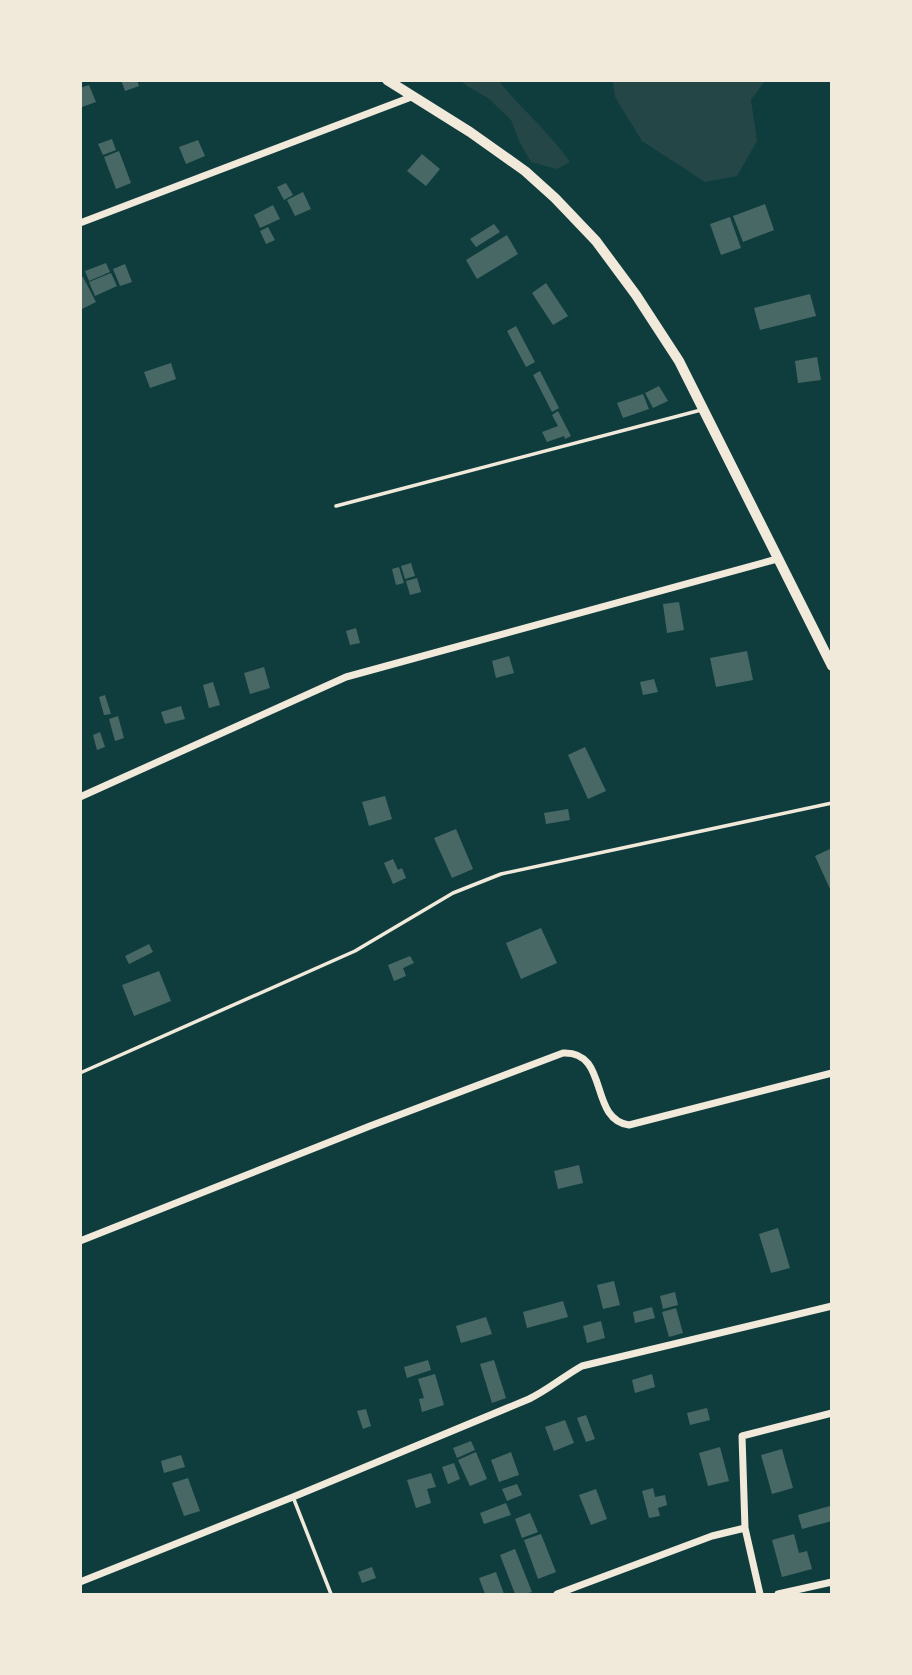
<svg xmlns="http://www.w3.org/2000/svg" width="912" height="1675" font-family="Overpass,sans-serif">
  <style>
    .green { fill: #244646 }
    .building { fill: #486865 }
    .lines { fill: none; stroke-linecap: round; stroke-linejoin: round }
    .service { stroke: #f1e9da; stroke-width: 3.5 }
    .minor { stroke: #f1e9da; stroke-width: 7 }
    .tertiary { stroke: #f1e9da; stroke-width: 10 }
  </style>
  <rect width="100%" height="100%" fill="#0f3d3e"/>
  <!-- green -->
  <path class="green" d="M 461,81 L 499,81 C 521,109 549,132 570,162 L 557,169 L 531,162 L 519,141 L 511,120 L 488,98 L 467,86 Z
    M 613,81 L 765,81 L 751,100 L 757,141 L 737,176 L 705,182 L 642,141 L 615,97 Z"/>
  <!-- building -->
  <path class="building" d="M 121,80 L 137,80 L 139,86 L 125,91 Z
    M 89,85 L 96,102 L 82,107 L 80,103 L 80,88 Z
    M 112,139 L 116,150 L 103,155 L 98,144 Z
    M 198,140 L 205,156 L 186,164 L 179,147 Z
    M 119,151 L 131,183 L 116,189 L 104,157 Z
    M 422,154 L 440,169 L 426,186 L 407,171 Z
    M 286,183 L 293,195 L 284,200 L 277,187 Z
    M 303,192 L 311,209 L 295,216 L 287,200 Z
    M 765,204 L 774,230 L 743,242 L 733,216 Z
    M 273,205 L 280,219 L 260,228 L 254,215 Z
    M 730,217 L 741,248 L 721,255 L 710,224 Z
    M 494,224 L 500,232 L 476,247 L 470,239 Z
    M 268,227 L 275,240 L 266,244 L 260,231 Z
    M 507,235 L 518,254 L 477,279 L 466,260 Z
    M 106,263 L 110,272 L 89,281 L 85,271 Z
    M 125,264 L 132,282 L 120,286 L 113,269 Z
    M 111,273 L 117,286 L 95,296 L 89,282 Z
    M 83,277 L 96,302 L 80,310 L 80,278 Z
    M 546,283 L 568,316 L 553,325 L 532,293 Z
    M 810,294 L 816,316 L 760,330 L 754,308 Z
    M 516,326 L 535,362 L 526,367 L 507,331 Z
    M 817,357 L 821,380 L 798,383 L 795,361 Z
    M 171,363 L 176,379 L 150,388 L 144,372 Z
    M 540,371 L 559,408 L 552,412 L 533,375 Z
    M 659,386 L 668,401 L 653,408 L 645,393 Z
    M 643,394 L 649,409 L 623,418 L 617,403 Z
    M 558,411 L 571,436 L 565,439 L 564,436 L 547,442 L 542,432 L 558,426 L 552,415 Z
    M 411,563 L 415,576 L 405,579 L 401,566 Z
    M 399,567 L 404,583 L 396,585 L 392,569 Z
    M 417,578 L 421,592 L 410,595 L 406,581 Z
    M 679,602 L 684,630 L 667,633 L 663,604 Z
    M 356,628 L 360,643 L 350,645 L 346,631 Z
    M 747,651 L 753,680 L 716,687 L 710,658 Z
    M 509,656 L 514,673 L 496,678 L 492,661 Z
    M 264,667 L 270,688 L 250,694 L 244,673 Z
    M 654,679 L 658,692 L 643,695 L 640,682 Z
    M 213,682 L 220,705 L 209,708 L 203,685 Z
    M 105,695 L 111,714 L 104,715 L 99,697 Z
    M 181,706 L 185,719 L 165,724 L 161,712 Z
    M 118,716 L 124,738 L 115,741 L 109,719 Z
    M 100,732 L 105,747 L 97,750 L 93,735 Z
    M 585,747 L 606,791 L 588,799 L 568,755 Z
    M 385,796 L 392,819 L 369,826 L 362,802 Z
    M 568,809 L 570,820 L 546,824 L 544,813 Z
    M 456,829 L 473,869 L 452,878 L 434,838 Z
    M 832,848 L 832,889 L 830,889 L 815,856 Z
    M 393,859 L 398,870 L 402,868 L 406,878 L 393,884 L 384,863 Z
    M 541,928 L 557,963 L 521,979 L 506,943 Z
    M 149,944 L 153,952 L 129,964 L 125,956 Z
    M 410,956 L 414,963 L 403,968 L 406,976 L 394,981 L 388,965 Z
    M 159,971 L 171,1001 L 134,1016 L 122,985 Z
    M 579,1165 L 583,1183 L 558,1189 L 554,1171 Z
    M 778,1228 L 790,1268 L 771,1273 L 759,1234 Z
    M 614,1281 L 620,1305 L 603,1309 L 597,1285 Z
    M 675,1292 L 678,1305 L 663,1309 L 660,1296 Z
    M 563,1301 L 568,1317 L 527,1328 L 523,1312 Z
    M 652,1307 L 655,1318 L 635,1323 L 633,1312 Z
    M 676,1308 L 683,1333 L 669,1337 L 662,1312 Z
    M 486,1317 L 492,1334 L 461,1343 L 456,1326 Z
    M 601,1321 L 605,1338 L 587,1343 L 583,1326 Z
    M 428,1360 L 431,1370 L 407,1378 L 404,1367 Z
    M 494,1360 L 506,1398 L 492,1403 L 480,1364 Z
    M 435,1374 L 444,1405 L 422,1412 L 419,1399 L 424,1398 L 418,1379 Z
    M 652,1374 L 655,1387 L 635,1393 L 632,1380 Z
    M 707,1408 L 710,1420 L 690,1425 L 687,1413 Z
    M 366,1409 L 371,1426 L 363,1429 L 357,1411 Z
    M 586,1415 L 595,1439 L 586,1442 L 577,1418 Z
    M 565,1420 L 574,1443 L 554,1451 L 545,1427 Z
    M 471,1441 L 475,1450 L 457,1458 L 453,1448 Z
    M 720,1447 L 729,1481 L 708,1486 L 699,1453 Z
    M 782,1449 L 793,1488 L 772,1494 L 761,1455 Z
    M 476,1452 L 487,1479 L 470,1486 L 458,1460 Z
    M 511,1452 L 519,1475 L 499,1482 L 491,1460 Z
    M 181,1455 L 185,1467 L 164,1473 L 161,1461 Z
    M 454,1463 L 460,1479 L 448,1484 L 442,1467 Z
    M 431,1473 L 436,1487 L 427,1489 L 431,1503 L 416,1508 L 407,1480 Z
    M 188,1478 L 200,1511 L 184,1516 L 172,1483 Z
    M 517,1484 L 522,1495 L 507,1501 L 502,1489 Z
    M 653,1488 L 655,1497 L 665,1495 L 667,1505 L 658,1508 L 660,1516 L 649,1518 L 642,1491 Z
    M 596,1489 L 607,1519 L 591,1525 L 579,1495 Z
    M 506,1503 L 511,1515 L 484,1524 L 480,1513 Z
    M 830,1506 L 832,1521 L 802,1529 L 798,1515 Z
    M 530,1513 L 538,1532 L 522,1538 L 515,1519 Z
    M 541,1534 L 556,1572 L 538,1579 L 524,1540 Z
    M 794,1534 L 799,1553 L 807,1551 L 812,1569 L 782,1577 L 772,1540 Z
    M 515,1549 L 532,1592 L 525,1594 L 515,1594 L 500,1555 Z
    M 372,1567 L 376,1578 L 362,1583 L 358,1572 Z
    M 496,1572 L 504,1594 L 485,1594 L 479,1578 Z"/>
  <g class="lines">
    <!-- service -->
    <path class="service" d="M 336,506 L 701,410
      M 80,1073 L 355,951 L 453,893 L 501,874 L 832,803
      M 293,1497 L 331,1594"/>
    <!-- minor -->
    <path class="minor" d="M 80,223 L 414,96
      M 80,797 L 346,677 L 777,559
      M 80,1241 L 370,1126 L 563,1053 C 610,1051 588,1119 629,1125 L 832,1073
      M 80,1582 L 293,1497 L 529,1399 C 548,1390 564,1376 582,1366 L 832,1306
      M 557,1594 L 712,1536 L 745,1528
      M 760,1594 L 745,1528 L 742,1436 L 832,1413
      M 778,1594 L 832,1582"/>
    <!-- tertiary -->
    <path class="tertiary" d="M 387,80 L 470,132 L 525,171 L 555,198 L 596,241 L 636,295 L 679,361 L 832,666"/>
  </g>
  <!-- border -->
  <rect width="912" height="1675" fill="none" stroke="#f1e9da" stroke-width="164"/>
</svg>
